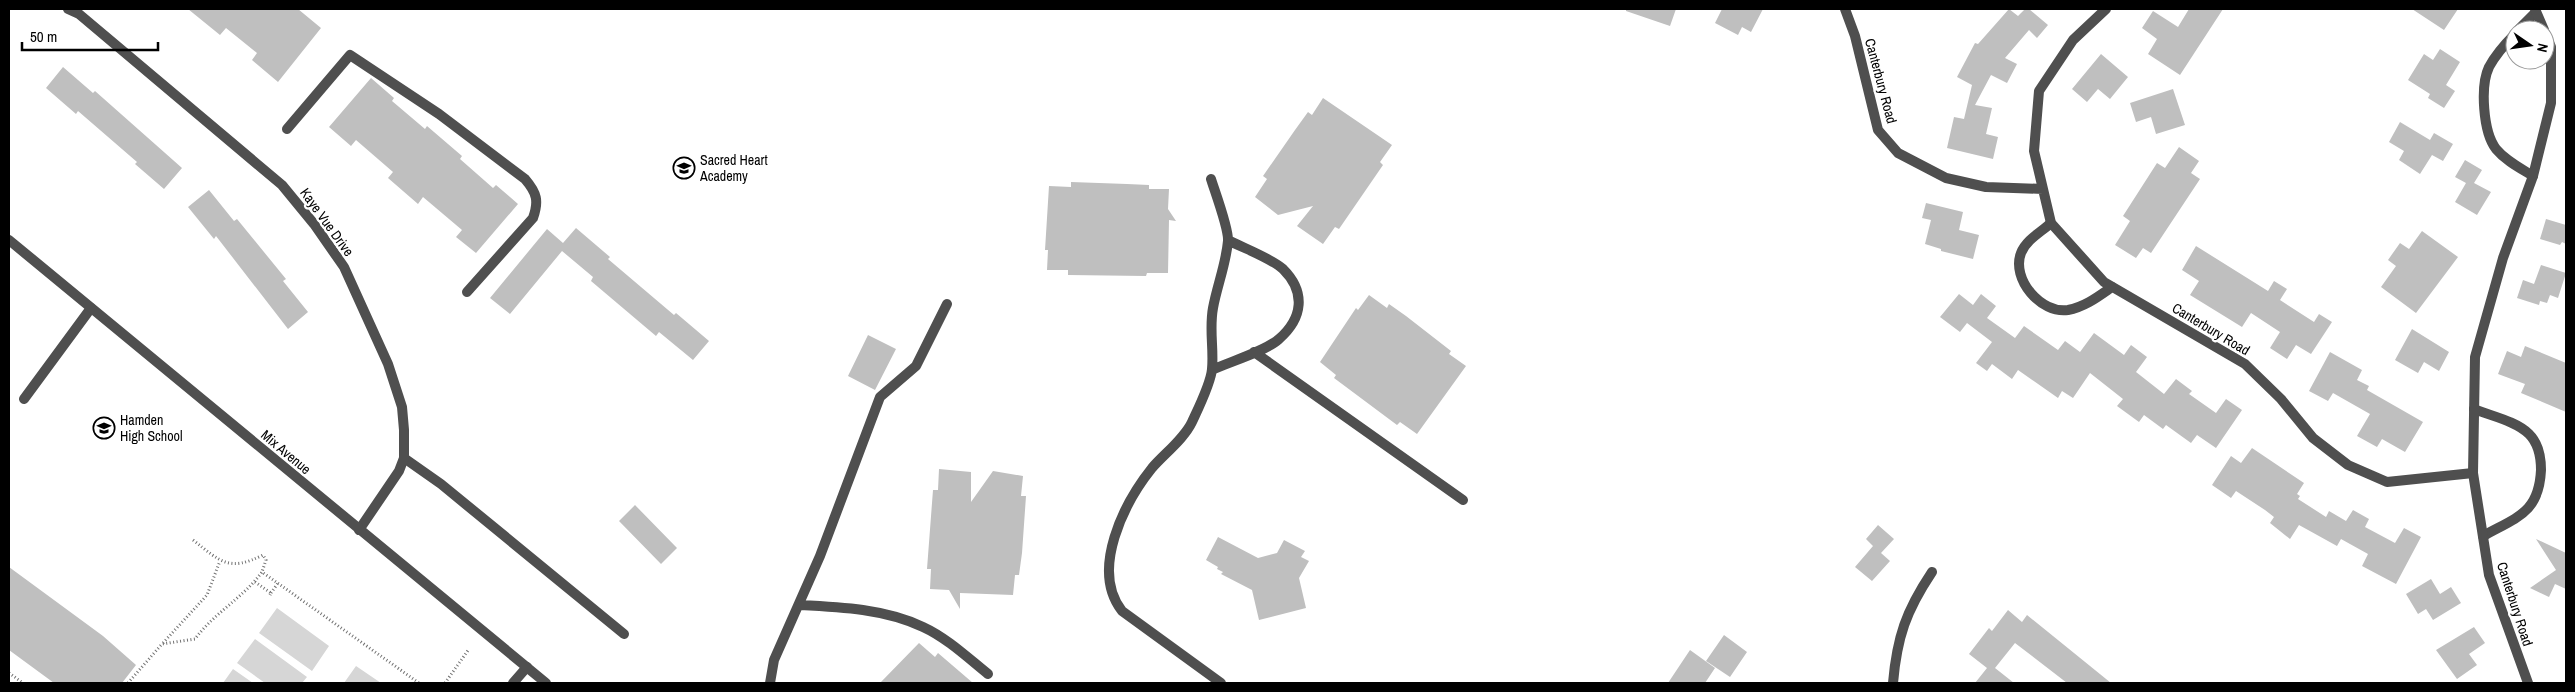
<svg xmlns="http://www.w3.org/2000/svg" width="2575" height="692" font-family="'Archivo Narrow',sans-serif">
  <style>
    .green { fill: #d6d6d6 }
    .building { fill: #bfbfbf }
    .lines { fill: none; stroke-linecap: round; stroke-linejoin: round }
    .path { stroke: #717171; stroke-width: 3; stroke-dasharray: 1 2.5; stroke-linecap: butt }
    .service { stroke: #4f4f4f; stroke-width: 10 }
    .minor { stroke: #4f4f4f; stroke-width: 10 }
    .tertiary { stroke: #4f4f4f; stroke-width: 10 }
    .labels { text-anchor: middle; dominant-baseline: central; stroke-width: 4.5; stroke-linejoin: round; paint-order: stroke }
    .street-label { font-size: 14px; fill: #000; stroke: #fff }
    .poi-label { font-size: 14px; fill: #000; stroke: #fff; text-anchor: start }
  </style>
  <rect width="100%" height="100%" fill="#fff"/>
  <!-- green -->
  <path class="green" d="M 277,608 L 329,646 L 312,671 L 259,633 Z
    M 255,639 L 307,677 L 302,683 L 265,683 L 237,663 Z
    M 356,666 L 381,683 L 344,683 Z
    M 233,669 L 253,683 L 223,683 Z"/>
  <!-- building -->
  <path class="building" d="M 188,9 L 298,9 L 321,28 L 278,82 L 252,60 L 257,53 L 226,28 L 220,35 Z
    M 1626,9 L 1676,9 L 1670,26 L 1626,11 Z
    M 1722,9 L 1763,9 L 1751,32 L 1742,27 L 1738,35 L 1715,23 Z
    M 2009,9 L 2018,16 L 2025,9 L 2029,9 L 2048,25 L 2037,38 L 2029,30 L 2005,58 L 2017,64 L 2007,83 L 1991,75 L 1975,105 L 1992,108 L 1986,134 L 1998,137 L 1993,159 L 1947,148 L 1954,117 L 1964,119 L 1972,85 L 1957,77 L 1975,43 L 1978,44 Z
    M 2189,9 L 2223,9 L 2180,75 L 2148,54 L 2157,39 L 2142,28 L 2153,11 L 2178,27 Z
    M 2412,9 L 2458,9 L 2444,30 Z
    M 2440,49 L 2460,62 L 2446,85 L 2455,91 L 2444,108 L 2428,98 L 2430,94 L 2408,80 L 2424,54 L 2433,60 Z
    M 2101,54 L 2128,77 L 2110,99 L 2098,89 L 2087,102 L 2072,89 Z
    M 63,67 L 93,93 L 95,91 L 182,168 L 164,189 L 135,164 L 137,162 L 78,111 L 76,114 L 46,88 Z
    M 371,78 L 394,98 L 392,101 L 425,129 L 427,126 L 462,156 L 460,159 L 493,188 L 496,185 L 518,204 L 476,253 L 456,237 L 462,230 L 423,197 L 418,204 L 388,178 L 393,172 L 356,140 L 351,146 L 329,127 Z
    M 2173,89 L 2185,125 L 2156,134 L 2151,117 L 2136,122 L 2130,103 Z
    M 1323,98 L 1392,145 L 1380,162 L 1383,165 L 1339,229 L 1335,227 L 1323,244 L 1297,226 L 1313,206 L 1278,215 L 1255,197 L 1267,179 L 1263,176 L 1295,130 L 1308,112 L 1312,115 Z
    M 2400,122 L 2430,140 L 2434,133 L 2453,144 L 2443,161 L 2432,155 L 2420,174 L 2399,160 L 2404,151 L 2389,142 Z
    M 2179,147 L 2199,161 L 2191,173 L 2200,179 L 2151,253 L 2143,248 L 2136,258 L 2115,245 L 2130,221 L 2123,216 L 2157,163 L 2165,168 Z
    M 2465,160 L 2482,170 L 2474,183 L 2491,192 L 2477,215 L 2455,202 L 2466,183 L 2455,177 Z
    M 1071,182 L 1127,184 L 1149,185 L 1149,189 L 1169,189 L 1168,209 L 1176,221 L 1169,220 L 1168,273 L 1147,273 L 1146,276 L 1068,275 L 1068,270 L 1047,270 L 1048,250 L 1045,250 L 1049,186 L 1071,187 Z
    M 209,190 L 234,221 L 237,219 L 286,279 L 283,281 L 308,312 L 288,329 L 216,236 L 214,239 L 188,207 Z
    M 1926,203 L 1963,212 L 1959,230 L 1979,235 L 1973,259 L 1941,251 L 1941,249 L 1925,244 L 1931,220 L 1922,218 Z
    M 2546,219 L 2566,225 L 2566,244 L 2562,242 L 2560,245 L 2540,239 Z
    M 576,228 L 610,257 L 608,259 L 674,315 L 676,313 L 709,341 L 693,360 L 659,332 L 656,336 L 591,281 L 593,277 L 562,251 L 510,314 L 490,298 L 547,229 L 563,243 Z
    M 2422,231 L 2458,257 L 2416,313 L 2381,287 L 2396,266 L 2388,260 L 2400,243 L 2409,249 Z
    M 2196,246 L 2268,291 L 2274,281 L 2287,289 L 2280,300 L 2314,322 L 2319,314 L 2332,322 L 2311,354 L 2296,345 L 2287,359 L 2270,348 L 2280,332 L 2251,313 L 2242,327 L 2190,295 L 2199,281 L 2182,270 Z
    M 2541,265 L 2566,273 L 2558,298 L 2550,295 L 2547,303 L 2540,301 L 2539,305 L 2517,298 L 2523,280 L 2534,284 Z
    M 1959,294 L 1973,305 L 1981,294 L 1996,306 L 1987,318 L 2015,338 L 2024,326 L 2058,350 L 2065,341 L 2080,352 L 2094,333 L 2124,355 L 2131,345 L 2147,357 L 2136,372 L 2164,394 L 2176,379 L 2192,391 L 2189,394 L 2216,413 L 2226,399 L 2242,410 L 2216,448 L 2197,435 L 2191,443 L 2166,425 L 2163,429 L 2144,415 L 2139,422 L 2117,406 L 2123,399 L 2090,373 L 2073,398 L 2062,391 L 2058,398 L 2018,370 L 2012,379 L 1992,364 L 1987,371 L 1976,363 L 1992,342 L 1967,323 L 1960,332 L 1940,317 Z
    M 1369,295 L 1387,308 L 1389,304 L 1406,316 L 1451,351 L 1449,354 L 1466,366 L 1417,434 L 1400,422 L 1397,425 L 1334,378 L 1336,375 L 1320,362 L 1356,308 L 1358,310 Z
    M 2412,329 L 2449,352 L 2439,371 L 2424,362 L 2418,373 L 2395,360 Z
    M 868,335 L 896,349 L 875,390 L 848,376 Z
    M 2525,346 L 2566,363 L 2566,412 L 2521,393 L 2525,384 L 2498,374 L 2507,351 L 2521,357 Z
    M 2330,352 L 2362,370 L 2357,380 L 2369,386 L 2367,390 L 2423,422 L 2405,452 L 2382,439 L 2377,447 L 2357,436 L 2370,414 L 2333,393 L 2328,401 L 2309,391 Z
    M 2252,448 L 2304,483 L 2297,494 L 2300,496 L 2298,499 L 2326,517 L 2329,511 L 2346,521 L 2353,510 L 2369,519 L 2365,527 L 2395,543 L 2404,528 L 2421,537 L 2396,584 L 2362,566 L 2368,554 L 2341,539 L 2337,546 L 2299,525 L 2290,539 L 2270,523 L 2274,517 L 2265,510 L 2236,491 L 2231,498 L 2212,485 L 2231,456 L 2241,463 Z
    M 939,469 L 971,472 L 971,502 L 993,471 L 1023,476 L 1021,496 L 1026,496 L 1022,553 L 1019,575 L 1015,575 L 1013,595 L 960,593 L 960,609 L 949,590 L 930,589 L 931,569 L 927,569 L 933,490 L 938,490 Z
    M 635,505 L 677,548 L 661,564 L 619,521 Z
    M 1878,525 L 1894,539 L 1881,553 L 1890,561 L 1872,581 L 1855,567 L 1873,546 L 1875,548 L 1866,539 Z
    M 1218,537 L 1258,558 L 1277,553 L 1284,540 L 1305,551 L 1301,557 L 1309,561 L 1299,578 L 1306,608 L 1259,620 L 1252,590 L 1221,574 L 1223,572 L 1217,569 L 1218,567 L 1206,560 Z
    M 2536,539 L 2566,553 L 2566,589 L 2555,584 L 2549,597 L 2530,588 L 2556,570 Z
    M 9,567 L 103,636 L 136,665 L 122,683 L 54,683 L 9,650 Z
    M 2431,579 L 2440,594 L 2451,587 L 2461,603 L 2433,620 L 2426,609 L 2418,614 L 2406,594 Z
    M 2008,610 L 2022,622 L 2027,615 L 2111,683 L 2067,683 L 2015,643 L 1995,668 L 2014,683 L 1975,683 L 1987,668 L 1969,654 L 1989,628 L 1992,631 Z
    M 2474,627 L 2485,643 L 2469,654 L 2477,665 L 2457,679 L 2436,650 Z
    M 1724,635 L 1747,652 L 1730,677 L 1706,661 Z
    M 919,643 L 935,657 L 938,653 L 973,683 L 880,683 Z
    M 1690,650 L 1715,668 L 1705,683 L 1668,683 Z"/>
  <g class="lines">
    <!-- path -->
    <path class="path" d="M 193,540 C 221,562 229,572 263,555 L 266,560 L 262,572
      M 255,582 L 271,593 L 270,595
      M 271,593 L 278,583
      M 163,643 L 207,595 L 220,561
      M 9,673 L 23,683
      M 128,683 L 162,644 L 195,639 C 214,613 243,598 262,572 L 419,683
      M 445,683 L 469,649"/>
    <!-- service -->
    <path class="service" d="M 2518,30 L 2536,12
      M 2515,34 C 2505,44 2496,54 2489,67 C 2480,86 2483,132 2496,149 C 2506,161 2520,168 2533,176
      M 287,129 L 350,55 L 439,114 L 525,179 C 537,193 539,201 533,218 L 467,292
      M 1211,179 C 1215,192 1229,229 1228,241 C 1226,264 1217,286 1213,308 C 1209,329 1214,349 1212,369 C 1211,383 1198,409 1192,422 C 1184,439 1164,454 1152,468 C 1124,503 1090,570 1122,611 L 1221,683
      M 2051,223 C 2041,232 2026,240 2021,253 C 2011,279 2041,314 2068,310 C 2085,307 2099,296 2112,287
      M 1254,352 L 1463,500
      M 1212,370 C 1229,362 1266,351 1279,339 C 1303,318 1306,292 1283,269 C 1271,258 1243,248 1228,240
      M 24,399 L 91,308
      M 2474,409 C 2491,416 2516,421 2529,434 C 2539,444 2541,457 2541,470 C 2539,513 2517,517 2483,536
      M 404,458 L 441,484 L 624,634
      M 799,605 C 841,607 885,609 923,627 C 947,638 968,658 988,674
      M 513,683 L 527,667
      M 770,683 L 774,660 L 820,556 L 880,397 L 916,366 L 947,304"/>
    <!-- minor -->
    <path class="minor" d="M 68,9 L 79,14 L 282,185 L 314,224 L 344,267 L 388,364 L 402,407 L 404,430 L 404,458 L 399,471 L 359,530
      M 1845,9 L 1855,36 L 1878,130 L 1898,153 L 1946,178 L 1986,187 L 2043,189
      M 2106,9 L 2073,40 L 2039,91 L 2034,151 L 2051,223 L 2104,282 L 2245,364 L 2281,399 L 2313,438 L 2348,465 L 2387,482 L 2473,473
      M 2535,9 L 2544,30
      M 1893,683 C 1897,637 1906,611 1932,572
      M 2528,683 L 2489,575 L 2473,473 L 2475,357 L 2503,258 L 2533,176 L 2551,103 L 2551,47 L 2545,33"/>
    <!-- tertiary -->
    <path class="tertiary" d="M 9,240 L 546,683"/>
  </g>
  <!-- icons -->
  <defs>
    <g id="school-ring" transform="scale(1.125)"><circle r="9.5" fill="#fff" stroke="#000" stroke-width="1.5"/><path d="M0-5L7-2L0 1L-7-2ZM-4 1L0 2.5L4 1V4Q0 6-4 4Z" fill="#000"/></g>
  </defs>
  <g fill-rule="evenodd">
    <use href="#school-ring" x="684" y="168"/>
    <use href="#school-ring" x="104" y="428"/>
  </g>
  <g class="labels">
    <!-- street labels -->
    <g class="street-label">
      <text transform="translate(1881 81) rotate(75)">Canterbury Road</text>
      <text transform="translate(327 222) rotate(54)">Kaye Vue Drive</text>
      <text transform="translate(2211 329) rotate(31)">Canterbury Road</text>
      <text transform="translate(286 452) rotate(40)">Mix Avenue</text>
      <text transform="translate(2515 604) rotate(72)">Canterbury Road</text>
    </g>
    <!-- poi labels -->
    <g class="poi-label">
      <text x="700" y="160">Sacred Heart<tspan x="700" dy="16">Academy</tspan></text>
      <text x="120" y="420">Hamden<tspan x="120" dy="16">High School</tspan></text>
    </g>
  </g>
  <!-- border -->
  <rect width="2575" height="692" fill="none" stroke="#000000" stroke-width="20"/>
  <!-- north arrow -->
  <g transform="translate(2530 45) rotate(103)"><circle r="24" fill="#ffffff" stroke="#999999"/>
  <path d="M0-4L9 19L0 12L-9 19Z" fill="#000000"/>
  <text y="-8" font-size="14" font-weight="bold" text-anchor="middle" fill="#000000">N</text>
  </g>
  <!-- scale -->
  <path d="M22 42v8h136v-8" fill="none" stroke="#000000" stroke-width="2.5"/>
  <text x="30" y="42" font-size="15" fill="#000000" stroke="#ffffff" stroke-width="4" paint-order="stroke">50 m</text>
</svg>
